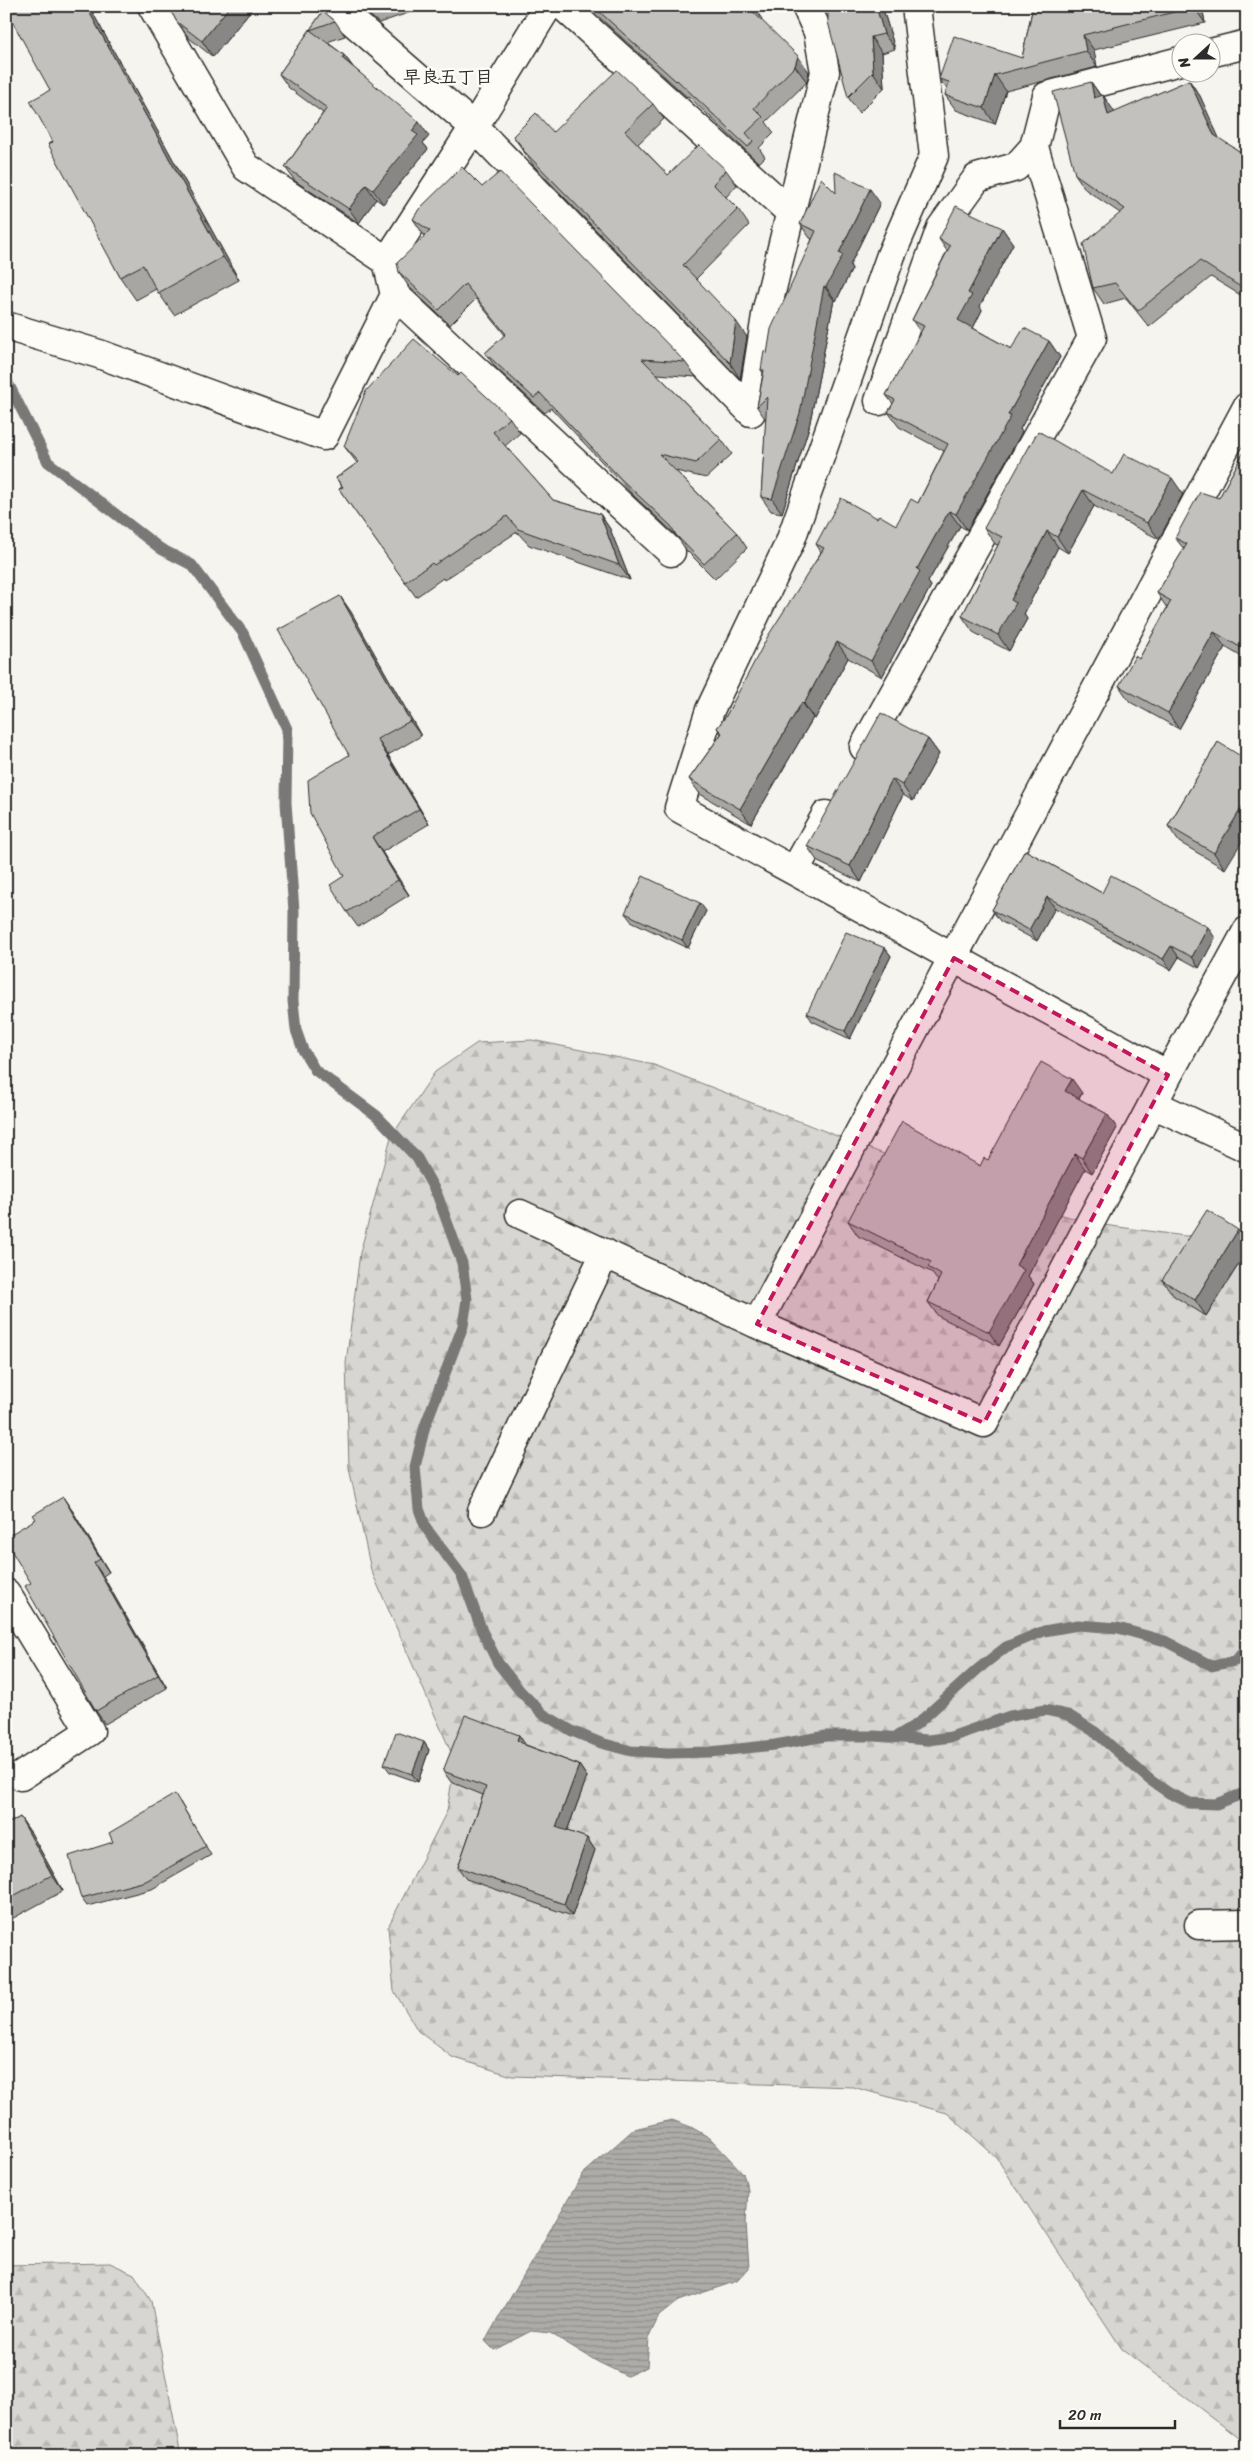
<svg xmlns="http://www.w3.org/2000/svg" width="1253" height="2462" font-family="Sriracha,'Klee One',sans-serif">
  <style>
    .forest { fill: url(#forest-firs); stroke: #81807e }
    .water { fill: url(#water-rules); stroke: #797877 }
    .lines { fill: none; stroke-linecap: round; stroke-linejoin: round }
    .stream { stroke: #797877; stroke-width: 11 }
    .minor-casing { stroke: #2b2b2b; stroke-width: 31 }
    .minor { stroke: #fdfcf7; stroke-width: 28 }
    .wall { fill: #a7a6a3; stroke: #2b2b2b }
    .shaded-wall { fill: #888785; stroke: #2b2b2b }
    .building { fill: #c2c1be; stroke: #2b2b2b }
    .marked { fill: #c2185b; fill-opacity: 0.2; stroke: #c2185b; stroke-width: 4; stroke-dasharray: 10 6; stroke-linejoin: round }
    .labels { text-anchor: middle; dominant-baseline: central; stroke-width: 5; stroke-linejoin: round; paint-order: stroke }
    .neighbourhood-label { font-size: 18px; font-weight: bold; fill: #2b2b2b; stroke: #fdfcf7 }
  </style>
  <defs>
    <pattern id="forest-firs" width="22" height="20" patternUnits="userSpaceOnUse" patternTransform="scale(1.25)"><rect width="22" height="20" fill="#d7d6d2"/><path d="M5 1l3.5 6h-7zM16 11l3.5 6h-7z" fill="#b9b8b4"/></pattern>
    <pattern id="water-rules" width="6" height="5" patternUnits="userSpaceOnUse" patternTransform="scale(1.25)"><rect width="6" height="5" fill="#adaca9"/><path d="M0 2.5h6" fill="none" stroke="#8d8c8a"/></pattern>
  </defs>
  <rect width="100%" height="100%" fill="#f5f4ef"/>
  <filter id="ink" filterUnits="userSpaceOnUse"><feTurbulence type="fractalNoise" baseFrequency=".02" numOctaves="2"/><feDisplacementMap in="SourceGraphic" scale="10" xChannelSelector="R" yChannelSelector="G"/><feConvolveMatrix kernelMatrix="1 2 1 2 8 2 1 2 1" color-interpolation-filters="sRGB"/></filter>
  <g filter="url(#ink)">
    <!-- forest -->
    <path class="forest" d="M 532,1040 L 654,1065 L 956,1182 L 1089,1223 L 1185,1236 L 1247,1232 L 1247,2444 L 1122,2349 L 996,2157 L 947,2113 L 853,2087 L 512,2076 L 452,2057 L 418,2031 L 394,1991 L 388,1927 L 447,1811 L 455,1761 L 371,1570 L 349,1468 L 346,1363 L 360,1253 L 391,1137 L 435,1072 L 477,1043 Z
      M 110,2263 L 134,2274 L 151,2301 L 181,2456 L 6,2456 L 6,2265 Z"/>
    <!-- water -->
    <path class="water" d="M 672,2120 L 691,2127 L 710,2138 L 743,2173 L 748,2190 L 746,2223 L 749,2268 L 737,2281 L 678,2301 L 659,2316 L 649,2337 L 647,2367 L 627,2376 L 598,2362 L 550,2333 L 531,2331 L 494,2350 L 485,2341 L 583,2174 L 634,2129 Z"/>
    <g class="lines">
      <!-- stream -->
      <path class="stream" d="M 6,384 L 9,385 L 48,462 L 161,549 L 192,565 L 243,633 L 287,729 L 286,803 L 294,911 L 293,1001 L 296,1030 L 303,1050 L 315,1070 L 377,1116 L 417,1158 L 437,1194 L 462,1263 L 467,1299 L 463,1326 L 425,1426 L 415,1467 L 419,1509 L 426,1528 L 462,1576 L 482,1631 L 498,1663 L 520,1691 L 543,1714 L 572,1731 L 601,1743 L 631,1751 L 668,1753 L 710,1752 L 775,1745 L 826,1736 L 875,1736 L 928,1740 L 951,1737 L 1010,1716 L 1045,1710 L 1068,1715 L 1095,1732 L 1150,1780 L 1169,1793 L 1190,1803 L 1216,1804 L 1247,1792
        M 894,1738 L 917,1724 L 978,1669 L 1006,1647 L 1044,1631 L 1078,1625 L 1118,1628 L 1165,1641 L 1212,1666 L 1235,1661 L 1247,1648"/>
      <!-- minor casing -->
      <g class="minor-casing">
        <path id="minor" d="M 152,6 L 246,167 L 387,261
          M 335,6 L 474,127 L 751,412
          M 563,6 L 790,212
          M 916,6 L 934,156 L 891,255 L 790,542 L 710,710 L 679,808 L 1168,1075 L 1247,931
          M 1210,53 L 1247,44
          M 395,295 L 671,552
          M 6,326 L 99,354 L 324,436 L 395,295 L 387,261 L 474,127 L 548,6
          M 879,401 L 941,228 L 977,178 L 1016,167 L 1034,147 L 1047,96 L 1180,61
          M 751,412 L 767,309 L 825,72 L 818,32 L 806,6
          M 864,747 L 1092,338 L 1034,147
          M 795,870 L 826,815
          M 1153,1104 L 1247,1148
          M 520,1214 L 757,1324 L 984,1423 L 1168,1075
          M 757,1324 L 1247,407
          M 482,1511 L 605,1253
          M 6,1593 L 90,1731 L 21,1776
          M 1199,1925 L 1247,1924"/>
      </g>
      <!-- minor -->
      <use href="#minor" class="minor"/>
    </g>
    <!-- wall -->
    <path class="wall" d="M 89,6 L 239,280 L 174,315 L 156,289 L 136,300 L 120,277 L 53,142 L 50,90 Z
      M 168,6 L 249,6 L 251,10 L 213,57 L 189,38 L 177,22 Z
      M 359,6 L 441,6 L 408,13 L 379,23 Z
      M 587,6 L 753,6 L 762,19 L 761,20 L 809,72 L 807,82 L 766,122 L 774,133 L 759,148 L 765,157 L 759,163 L 688,96 L 687,97 Z
      M 882,6 L 895,49 L 882,53 L 884,88 L 859,113 L 848,97 Z
      M 1033,6 L 1202,6 L 1205,23 L 1094,50 L 1097,67 L 1006,91 L 995,124 L 956,110 L 945,95 L 947,89 L 939,79 L 1022,58 Z
      M 323,11 L 335,21 L 345,36 L 327,42 L 344,55 L 354,68 L 429,136 L 423,143 L 428,149 L 383,204 L 376,199 L 359,223 L 295,181 L 285,167 L 323,113 L 289,88 L 279,74 Z
      M 1189,80 L 1200,96 L 1219,139 L 1247,156 L 1247,299 L 1211,277 L 1149,327 L 1126,298 L 1104,304 L 1093,288 L 1120,213 L 1086,190 L 1075,174 L 1091,82 L 1101,96 L 1103,95 L 1114,113 Z
      M 653,104 L 664,119 L 638,144 L 668,175 L 726,170 L 737,185 L 726,197 L 738,209 L 749,225 L 696,279 L 747,337 L 740,379 L 534,166 L 513,136 L 553,132 Z
      M 482,187 L 685,362 L 696,377 L 657,374 L 721,439 L 732,454 L 706,478 L 676,471 L 737,533 L 747,548 L 715,579 L 686,550 L 676,535 L 633,495 L 551,408 L 545,413 L 496,368 L 485,353 L 505,335 L 476,299 L 450,325 L 409,287 L 399,272 L 425,235 L 423,234 L 413,219 Z
      M 836,193 L 880,203 L 850,265 L 852,269 L 836,301 L 834,300 L 809,427 L 782,513 L 771,511 L 761,497 L 766,420 L 757,407 L 763,373 L 761,370 L 767,354 L 812,239 L 810,238 L 800,224 Z
      M 1002,228 L 1013,244 L 980,306 L 982,310 L 973,328 L 1011,349 L 1049,341 L 1060,357 L 1020,429 L 1022,432 L 967,530 L 960,526 L 928,582 L 931,586 L 882,677 L 848,658 L 815,719 L 813,718 L 751,824 L 700,794 L 689,779 L 721,734 L 717,728 L 726,716 L 821,552 L 816,544 L 877,518 L 896,525 L 918,503 L 944,451 L 899,427 L 888,412 L 893,404 L 886,395 L 921,333 L 912,320 L 947,251 L 939,239 Z
      M 458,376 L 510,418 L 520,433 L 505,446 L 553,500 L 600,514 L 610,529 L 630,580 L 529,545 L 517,532 L 444,580 L 443,578 L 416,597 L 339,489 L 342,487 L 336,478 L 357,463 L 344,446 Z
      M 1247,446 L 1247,660 L 1225,647 L 1179,729 L 1130,702 L 1119,686 L 1139,659 L 1167,608 L 1157,593 L 1184,549 L 1175,538 L 1219,498 Z
      M 1113,474 L 1183,494 L 1159,539 L 1094,506 L 1068,553 L 1058,547 L 1024,614 L 1027,619 L 1009,651 L 973,632 L 962,616 L 998,545 L 995,544 L 984,528 Z
      M 340,596 L 351,612 L 421,736 L 388,755 L 429,824 L 382,852 L 409,895 L 358,927 L 347,912 L 344,876 L 349,755 Z
      M 928,739 L 939,754 L 913,801 L 903,795 L 861,882 L 818,862 L 807,846 Z
      M 1218,742 L 1225,869 L 1179,842 L 1168,826 Z
      M 1025,850 L 1102,893 L 1215,938 L 1199,968 L 1179,957 L 1171,970 L 1055,908 L 1037,941 L 1000,921 L 992,910 Z
      M 706,911 L 688,948 L 631,921 L 625,913 Z
      M 885,948 L 891,956 L 850,1039 L 812,1021 L 807,1013 Z
      M 1082,1093 L 1079,1099 L 1107,1114 L 1117,1128 L 1092,1173 L 1085,1169 L 1028,1276 L 1034,1284 L 999,1346 L 938,1316 L 928,1302 L 938,1281 L 931,1272 L 858,1236 L 848,1221 L 980,1166 Z
      M 1247,1214 L 1247,1236 L 1241,1228 Z
      M 1247,1242 L 1247,1251 L 1206,1316 L 1174,1296 L 1162,1280 Z
      M 72,1510 L 109,1572 L 103,1576 L 167,1688 L 105,1724 L 96,1711 L 31,1583 Z
      M 424,1742 L 429,1750 L 418,1782 L 390,1772 L 384,1764 Z
      M 526,1745 L 579,1765 L 587,1777 L 567,1831 L 587,1838 L 595,1850 L 572,1916 L 466,1879 L 458,1867 L 483,1795 L 451,1782 L 443,1771 Z
      M 180,1802 L 211,1855 L 152,1889 L 87,1906 L 81,1898 L 113,1842 Z
      M 6,1815 L 11,1822 L 20,1817 L 31,1833 L 63,1891 L 6,1922 Z"/>
    <!-- shaded-wall -->
    <path class="shaded-wall" d="M 86,6 L 89,6 L 239,280 L 223,257 Z
      M 230,6 L 249,6 L 251,10 L 213,57 L 202,41 Z
      M 876,6 L 882,6 L 895,49 L 884,34 Z
      M 1194,6 L 1202,6 L 1205,23 L 1194,7 Z
      M 1083,35 L 1094,50 L 1097,67 L 1086,51 Z
      M 871,37 L 882,53 L 884,88 L 873,72 Z
      M 344,55 L 354,69 L 342,58 Z
      M 798,56 L 809,72 L 807,82 L 795,66 Z
      M 995,75 L 1006,91 L 995,124 L 984,108 Z
      M 1189,80 L 1200,96 L 1225,151 L 1214,135 Z
      M 1091,82 L 1102,98 L 1094,98 Z
      M 1103,95 L 1114,111 L 1119,131 L 1108,115 Z
      M 419,122 L 429,136 L 423,143 L 428,149 L 383,204 L 373,190 L 412,131 Z
      M 366,185 L 376,199 L 359,223 L 349,209 Z
      M 870,189 L 880,203 L 850,265 L 852,269 L 836,301 L 826,287 L 839,253 Z
      M 1002,228 L 1013,244 L 980,306 L 982,310 L 969,336 L 958,320 L 968,293 Z
      M 824,286 L 834,300 L 809,427 L 782,513 L 772,499 Z
      M 736,321 L 747,337 L 740,379 L 730,363 Z
      M 1049,341 L 1060,357 L 1020,429 L 1022,432 L 967,530 L 956,514 L 1008,415 Z
      M 1172,478 L 1183,494 L 1159,539 L 1147,523 Z
      M 1083,490 L 1094,506 L 1068,553 L 1057,537 Z
      M 949,511 L 960,526 L 928,582 L 931,586 L 882,677 L 871,661 L 917,569 Z
      M 600,514 L 610,529 L 630,580 L 619,565 Z
      M 1047,531 L 1058,547 L 1024,614 L 1027,619 L 1009,651 L 998,635 L 1011,600 Z
      M 340,596 L 351,612 L 421,736 L 410,721 Z
      M 1214,632 L 1225,647 L 1179,729 L 1168,713 Z
      M 837,642 L 848,658 L 815,719 L 804,704 Z
      M 802,702 L 813,718 L 751,824 L 740,809 Z
      M 377,739 L 388,755 L 429,824 L 419,809 Z
      M 928,739 L 939,754 L 913,801 L 902,785 Z
      M 892,779 L 903,795 L 861,882 L 850,866 Z
      M 1247,799 L 1247,833 L 1225,869 L 1214,853 Z
      M 372,837 L 382,852 L 409,895 L 398,880 Z
      M 1047,897 L 1055,908 L 1037,941 L 1029,930 Z
      M 700,903 L 706,911 L 688,948 L 682,940 Z
      M 1208,927 L 1215,938 L 1199,968 L 1192,957 Z
      M 1171,946 L 1179,957 L 1171,970 L 1163,959 Z
      M 885,948 L 891,956 L 850,1039 L 845,1031 Z
      M 1072,1079 L 1082,1093 L 1075,1105 L 1065,1091 Z
      M 1107,1114 L 1117,1128 L 1092,1173 L 1082,1158 Z
      M 1075,1154 L 1085,1169 L 1028,1276 L 1034,1284 L 999,1346 L 989,1332 L 1016,1265 Z
      M 1238,1230 L 1247,1242 L 1247,1251 L 1206,1316 L 1195,1300 Z
      M 63,1497 L 72,1510 L 109,1572 L 100,1559 Z
      M 94,1563 L 103,1576 L 167,1688 L 158,1675 Z
      M 519,1735 L 527,1747 L 517,1740 Z
      M 424,1742 L 429,1750 L 418,1782 L 412,1774 Z
      M 579,1765 L 587,1777 L 564,1839 L 556,1827 Z
      M 20,1817 L 31,1833 L 63,1891 L 52,1875 Z
      M 587,1838 L 595,1850 L 572,1916 L 564,1904 Z"/>
    <!-- building -->
    <path class="building" d="M 6,6 L 86,6 L 223,257 L 158,293 L 143,265 L 120,277 L 48,144 L 53,142 L 30,101 L 50,90 L 6,10 Z
      M 168,6 L 230,6 L 202,41 L 177,22 Z
      M 366,6 L 375,6 L 368,9 Z
      M 593,6 L 747,6 L 798,56 L 795,66 L 754,108 L 763,117 L 746,133 L 753,141 L 748,147 L 677,80 L 676,81 Z
      M 828,6 L 876,6 L 884,34 L 871,37 L 873,72 L 848,97 L 828,22 Z
      M 1033,6 L 1194,6 L 1194,7 L 1083,35 L 1086,51 L 995,75 L 984,108 L 945,95 L 949,82 L 939,79 L 954,36 L 1022,58 Z
      M 323,11 L 335,21 L 310,30 L 344,55 L 342,58 L 419,122 L 412,131 L 418,135 L 373,190 L 366,185 L 349,209 L 285,167 L 327,108 L 279,74 Z
      M 617,70 L 653,104 L 625,131 L 668,175 L 699,145 L 726,170 L 713,184 L 738,209 L 683,265 L 736,321 L 730,363 L 523,150 L 524,149 L 513,136 L 536,113 L 553,132 Z
      M 1189,80 L 1214,135 L 1247,156 L 1247,291 L 1200,261 L 1138,311 L 1115,283 L 1093,288 L 1083,244 L 1125,209 L 1075,174 L 1053,92 L 1091,82 L 1094,98 L 1103,95 L 1108,115 Z
      M 462,167 L 482,187 L 500,172 L 685,362 L 642,359 L 721,439 L 696,463 L 659,454 L 737,533 L 704,564 L 676,535 L 671,526 L 622,480 L 540,393 L 534,398 L 485,353 L 506,334 L 465,284 L 439,310 L 399,272 L 397,263 L 430,231 L 413,219 L 419,209 Z
      M 835,172 L 870,189 L 839,253 L 843,255 L 826,287 L 824,286 L 800,413 L 772,499 L 761,497 L 767,397 L 757,407 L 764,370 L 761,370 L 764,351 L 767,354 L 771,329 L 816,231 L 800,224 L 821,178 L 836,193 Z
      M 956,206 L 1002,228 L 968,293 L 972,295 L 958,320 L 1011,349 L 1024,328 L 1049,341 L 1008,415 L 1011,416 L 956,514 L 949,511 L 917,569 L 920,571 L 871,661 L 837,642 L 804,704 L 802,702 L 740,809 L 689,779 L 722,733 L 717,728 L 726,716 L 768,636 L 824,548 L 816,544 L 841,498 L 877,518 L 879,515 L 896,525 L 911,499 L 918,503 L 948,444 L 888,412 L 895,400 L 886,395 L 924,326 L 912,320 L 950,246 L 939,239 Z
      M 414,339 L 458,376 L 461,373 L 510,418 L 493,432 L 553,500 L 600,514 L 619,565 L 518,529 L 507,516 L 434,565 L 432,563 L 405,582 L 339,489 L 343,487 L 336,478 L 359,462 L 344,446 L 366,391 Z
      M 1038,431 L 1113,474 L 1124,454 L 1172,478 L 1147,523 L 1083,490 L 1057,537 L 1047,531 L 1011,600 L 1016,603 L 998,635 L 962,616 L 1002,537 L 984,528 Z
      M 1247,446 L 1247,651 L 1214,632 L 1168,713 L 1119,686 L 1135,656 L 1139,659 L 1171,601 L 1157,593 L 1187,544 L 1175,538 L 1200,492 L 1219,498 Z
      M 340,596 L 410,721 L 377,739 L 419,809 L 372,837 L 398,880 L 347,912 L 330,885 L 344,876 L 310,813 L 308,780 L 349,755 L 278,630 Z
      M 881,713 L 928,739 L 902,785 L 892,779 L 850,866 L 807,846 Z
      M 1218,742 L 1247,760 L 1247,799 L 1214,853 L 1168,826 Z
      M 1025,850 L 1102,893 L 1111,875 L 1208,927 L 1192,957 L 1171,946 L 1163,959 L 1047,897 L 1029,930 L 992,910 Z
      M 643,876 L 700,903 L 682,940 L 625,913 Z
      M 846,932 L 885,948 L 845,1031 L 807,1013 Z
      M 1041,1062 L 1072,1079 L 1065,1091 L 1107,1114 L 1082,1158 L 1075,1154 L 1016,1265 L 1024,1270 L 989,1332 L 928,1302 L 941,1275 L 928,1267 L 931,1262 L 848,1221 L 902,1121 L 980,1166 L 984,1158 L 988,1160 Z
      M 1207,1210 L 1238,1230 L 1195,1300 L 1162,1280 Z
      M 1247,1214 L 1247,1231 L 1241,1228 Z
      M 63,1497 L 100,1559 L 94,1563 L 158,1675 L 96,1711 L 25,1586 L 31,1583 L 6,1542 L 6,1537 L 36,1519 L 33,1515 Z
      M 465,1715 L 519,1735 L 517,1740 L 525,1745 L 579,1765 L 556,1827 L 587,1838 L 564,1904 L 458,1867 L 486,1787 L 443,1771 Z
      M 396,1732 L 424,1742 L 412,1774 L 384,1764 Z
      M 175,1794 L 206,1846 L 146,1881 L 81,1898 L 69,1856 L 113,1842 L 109,1833 Z
      M 6,1816 L 10,1823 L 20,1817 L 52,1875 L 6,1900 Z"/>
  </g>
  <!-- marked area -->
  <path class="marked" d="M 954,958 L 1168,1075 L 984,1423 L 757,1324 Z"/>
  <g class="labels">
    <!-- neighbourhood labels -->
    <g class="neighbourhood-label">
      <text x="448" y="77">早良五丁目</text>
    </g>
  </g>
  <!-- margin -->
  <rect width="1253" height="2462" fill="none" stroke="#fdfcf7" stroke-width="25"/>
  <rect x="12" y="12" width="1228" height="2437" fill="none" stroke="#2b2b2b" stroke-width="2" filter="url(#ink)"/>
  <!-- north arrow -->
  <g transform="translate(1196 58) rotate(249)"><circle r="24" fill="#fdfcf7" stroke="#a9a8a5"/>
  <path d="M0-4L9 19L0 12L-9 19Z" fill="#2b2b2b"/>
  <text y="-8" font-size="14" font-weight="bold" text-anchor="middle" fill="#2b2b2b">N</text>
  </g>
  <!-- scale -->
  <path d="M1060 2420v8h115v-8" fill="none" stroke="#2b2b2b" stroke-width="2.5"/>
  <text x="1068" y="2420" font-size="15" fill="#2b2b2b" stroke="#fdfcf7" stroke-width="4" paint-order="stroke">20 m</text>
</svg>
